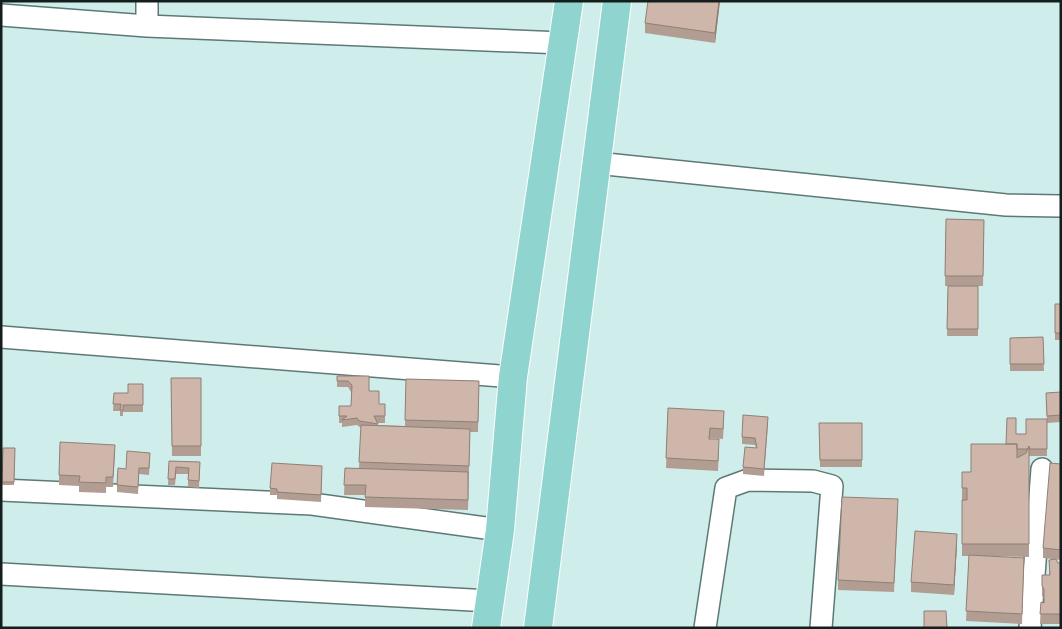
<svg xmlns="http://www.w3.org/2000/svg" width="1062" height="629" font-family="Rubik,sans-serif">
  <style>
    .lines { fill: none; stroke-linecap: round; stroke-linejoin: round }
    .minor-casing { stroke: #5d7976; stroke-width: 24 }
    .major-casing { stroke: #fff; stroke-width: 30 }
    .minor { stroke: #fff; stroke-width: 21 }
    .major { stroke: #8fd4cf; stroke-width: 28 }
    .wall { fill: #b19d92 }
    .shaded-wall { fill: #907f77 }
    .building { fill: #ceb6aa; stroke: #907f77 }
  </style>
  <rect width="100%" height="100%" fill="#cfeeeb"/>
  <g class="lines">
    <!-- minor casing -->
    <g class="minor-casing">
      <path id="minor" d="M 1,15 L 147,26 L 562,43
        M 147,26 L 147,1
        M 596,163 L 1006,205 L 1061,206
        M 1,337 L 513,377
        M 1,490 L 312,504 L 500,530
        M 1,574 L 490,601
        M 705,628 L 726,488 L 748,480 L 813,481 L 832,486 L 821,628
        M 1030,628 L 1042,469"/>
    </g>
    <!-- major casing -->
    <g class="major-casing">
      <path id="major" d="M 486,628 L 500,530 L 513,377 L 569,1
        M 538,628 L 617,1"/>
    </g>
    <!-- minor -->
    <use href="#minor" class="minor"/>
    <!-- major -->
    <use href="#major" class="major"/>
  </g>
  <!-- wall -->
  <path class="wall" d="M 720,1 L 715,43 L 645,33 L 645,23 Z
    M 946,219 L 984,220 L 983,286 L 978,286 L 978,336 L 947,336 L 948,286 L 969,286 L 945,286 Z
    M 1055,304 L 1061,304 L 1061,340 L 1055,340 Z
    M 1043,337 L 1044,371 L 1010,371 L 1010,338 Z
    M 337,376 L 369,391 L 379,404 L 385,404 L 385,423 L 377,423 L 378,425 L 405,426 L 406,379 L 479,381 L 478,432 L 470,432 L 468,510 L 365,507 L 365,495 L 344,495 L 345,468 L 359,468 L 361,428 L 357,425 L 342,427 L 342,423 L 339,423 L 339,406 L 351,406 L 351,392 L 348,387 L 337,387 Z
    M 171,378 L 201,378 L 201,456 L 172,456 Z
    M 143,384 L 143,412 L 123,412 L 123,416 L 120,416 L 120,411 L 113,411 L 114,393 L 128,393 Z
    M 1061,392 L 1061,422 L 1047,423 L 1046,399 Z
    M 668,408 L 724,421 L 723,439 L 710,438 L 719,449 L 718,471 L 666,468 Z
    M 1047,419 L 1047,456 L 1029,456 L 1029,557 L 987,556 L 1024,568 L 1022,624 L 966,621 L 969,556 L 962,556 L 962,472 L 971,472 L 1006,444 L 1016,434 L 1026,434 Z
    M 819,423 L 862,423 L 862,467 L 820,467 Z
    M 768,424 L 764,476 L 743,474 L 743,467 L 756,448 L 755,445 L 742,444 L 742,437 Z
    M 3,448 L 15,448 L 14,485 L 2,485 Z
    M 115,454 L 113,487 L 106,487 L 106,493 L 79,492 L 79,486 L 59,485 L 59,475 Z
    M 150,460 L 149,475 L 139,474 L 138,494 L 117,492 L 117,485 L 126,469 Z
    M 169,461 L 200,462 L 199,488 L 188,487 L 188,474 L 176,474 L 175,485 L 168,485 Z
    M 1061,464 L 1061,560 L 1043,558 L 1043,548 Z
    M 322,473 L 321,502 L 277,499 L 277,495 L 270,495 L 270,488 Z
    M 898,509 L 894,592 L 838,590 L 838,580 Z
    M 957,544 L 954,595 L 911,592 L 911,582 Z
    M 1049,560 L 1058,563 L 1061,563 L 1061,624 L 1040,624 L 1041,602 L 1044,603 L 1044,599 L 1042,596 L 1042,575 L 1049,575 Z"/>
  <!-- shaded-wall -->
  <path class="shaded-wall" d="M 719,1 L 720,1 L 715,43 L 715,33 Z
    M 957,534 L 957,544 L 954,595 L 954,585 Z"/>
  <!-- building -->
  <path class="building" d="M 648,1 L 719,1 L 715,33 L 645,23 Z
    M 946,219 L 984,220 L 983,276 L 945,276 Z
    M 948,286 L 978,286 L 978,329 L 947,329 Z
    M 1055,304 L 1061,304 L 1061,333 L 1055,333 Z
    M 1043,337 L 1044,364 L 1010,364 L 1010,338 Z
    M 337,376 L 369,376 L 369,391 L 379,391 L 379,404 L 385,404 L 385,416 L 374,416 L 378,424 L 359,421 L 357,418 L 342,420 L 347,416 L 339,416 L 339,406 L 351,406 L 352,385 L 348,381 L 337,381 Z
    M 171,378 L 201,378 L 201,446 L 172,446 Z
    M 406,379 L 479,381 L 478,422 L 405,420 Z
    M 128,384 L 143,384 L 143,405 L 123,405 L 123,410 L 120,410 L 121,404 L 113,404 L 114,393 L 128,393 Z
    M 1061,392 L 1061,415 L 1047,416 L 1046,393 Z
    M 668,408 L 724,411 L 723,429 L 710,428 L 709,439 L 719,439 L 718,461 L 666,458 Z
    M 743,415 L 768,417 L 764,469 L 743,467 L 745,447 L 757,448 L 755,438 L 742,437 Z
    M 1007,418 L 1016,418 L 1016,434 L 1026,434 L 1026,419 L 1047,419 L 1047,449 L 1029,449 L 1029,446 L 1028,449 L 1017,449 L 1017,444 L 1006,444 Z
    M 819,423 L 862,423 L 862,460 L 820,460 Z
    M 361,425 L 470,429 L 469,466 L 359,462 Z
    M 60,442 L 115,445 L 113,477 L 106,477 L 106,483 L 79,482 L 80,476 L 59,475 Z
    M 971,444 L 1017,444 L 1017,458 L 1026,453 L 1029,446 L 1029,544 L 962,544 L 962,500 L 967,500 L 967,488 L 962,488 L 962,472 L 971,472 Z
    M 3,448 L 15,448 L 14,482 L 2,482 Z
    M 127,451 L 150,453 L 149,468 L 139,468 L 138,487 L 117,485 L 118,468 L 126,469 Z
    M 169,461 L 200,462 L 199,481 L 188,480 L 189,468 L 176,467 L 175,479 L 168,479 Z
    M 272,463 L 322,466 L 321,495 L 277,492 L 277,489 L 270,488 Z
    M 1050,463 L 1061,464 L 1061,550 L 1043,548 Z
    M 345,468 L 468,472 L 468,500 L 365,497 L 366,485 L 344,485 Z
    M 842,497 L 898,499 L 894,583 L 838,580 Z
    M 915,531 L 957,534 L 954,585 L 911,582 Z
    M 969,555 L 1024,558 L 1022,614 L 966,611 Z
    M 1056,559 L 1058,563 L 1061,563 L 1061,614 L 1040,614 L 1041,602 L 1044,603 L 1044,589 L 1042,586 L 1042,575 L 1050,575 L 1049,560 Z
    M 924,611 L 946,611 L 947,628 L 924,628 Z"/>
  <!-- border -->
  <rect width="1062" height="629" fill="none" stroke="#131e1d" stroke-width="5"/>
</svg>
